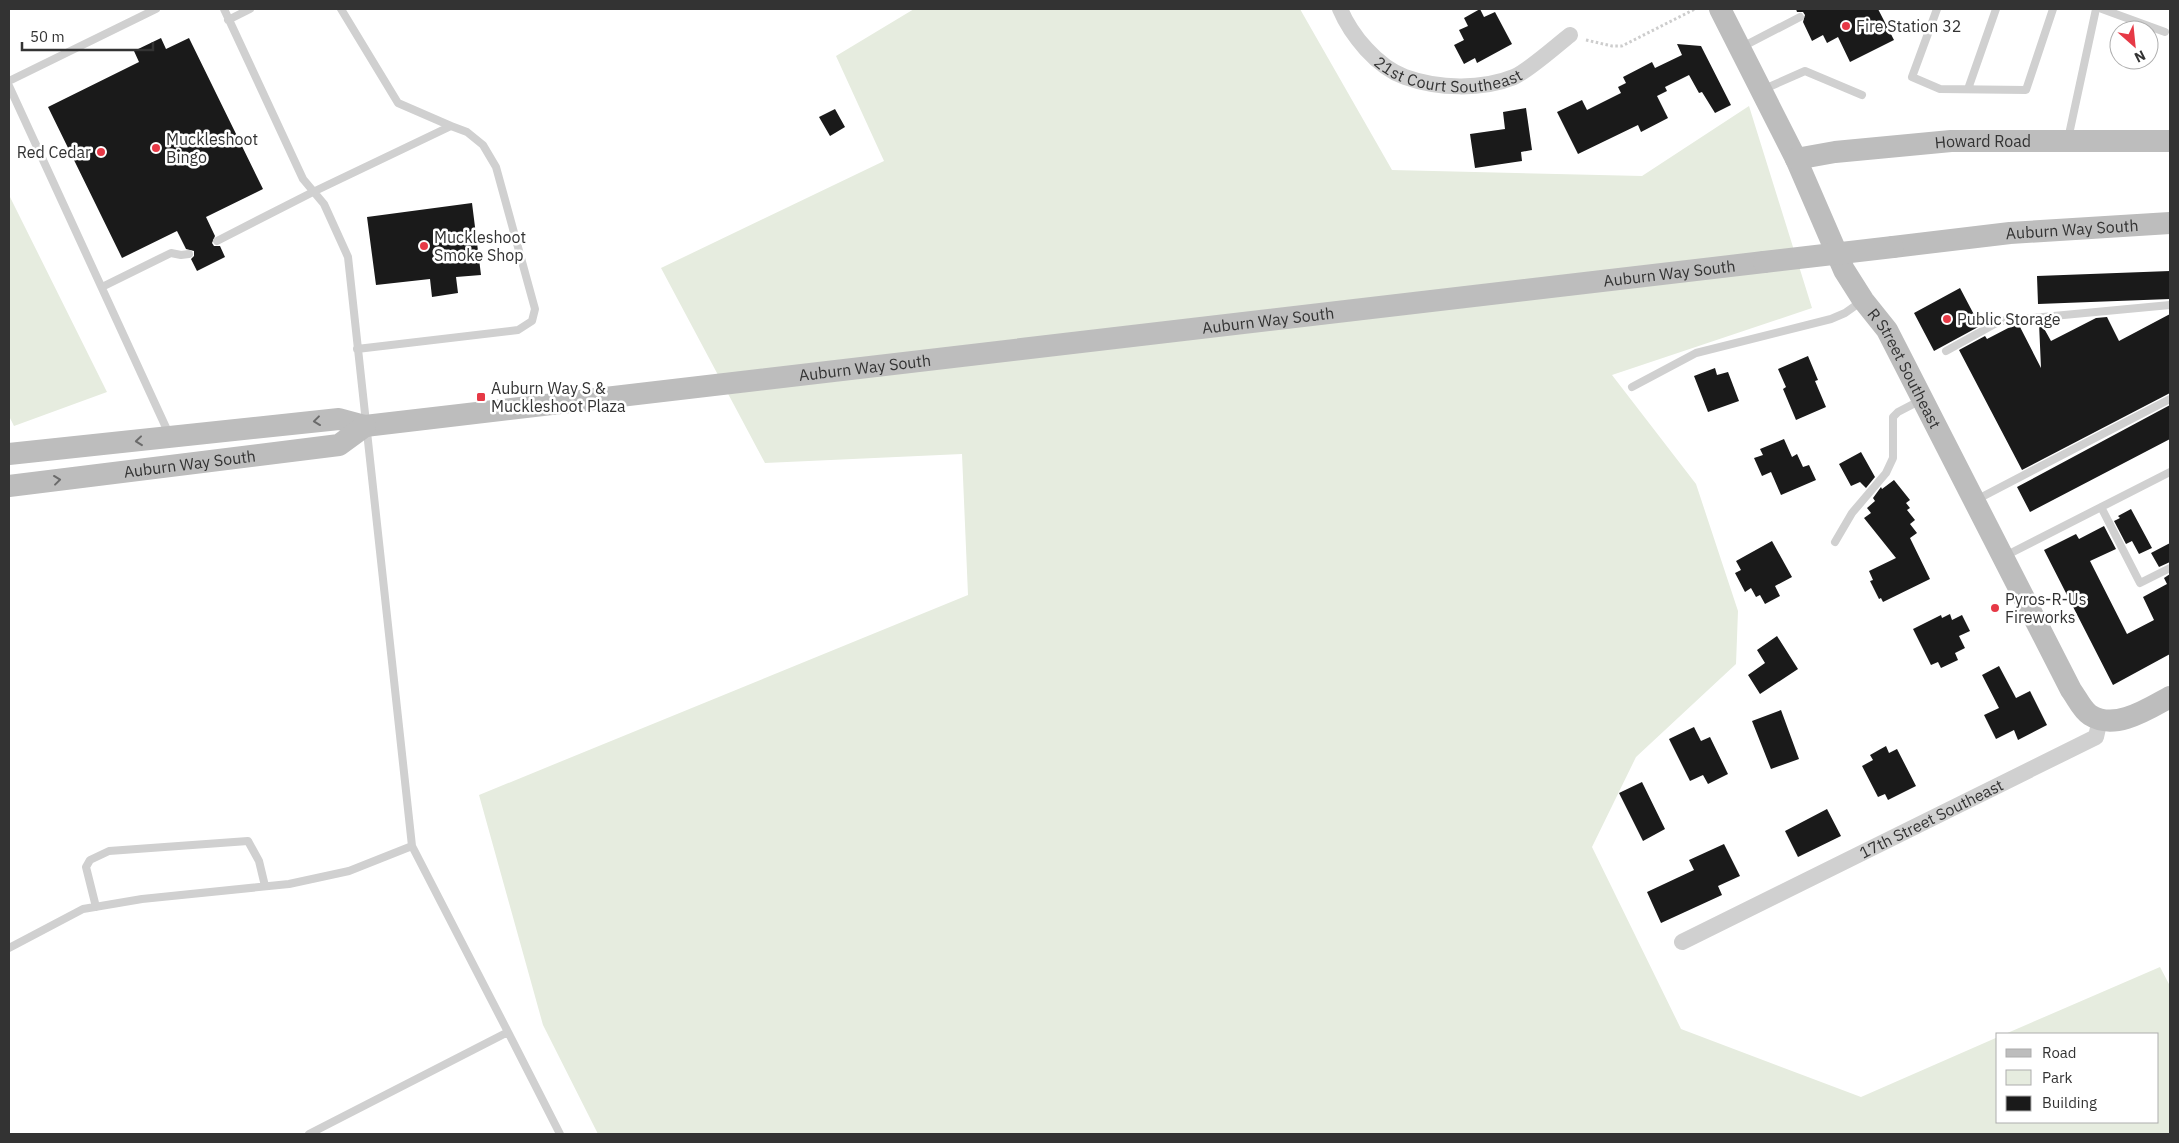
<svg xmlns="http://www.w3.org/2000/svg" width="2179" height="1143" font-family="'IBM Plex Sans',sans-serif">
  <style>
    .green { fill: #e6ecdf }
    .building { fill: #1a1a1a }
    .lines { fill: none; stroke-linecap: round; stroke-linejoin: round }
    .path { stroke: #cdcdcd; stroke-width: 3; stroke-dasharray: 2.5 2.5; stroke-linecap: butt }
    .lane { stroke: #d0d0d0; stroke-width: 8 }
    .street { stroke: #d0d0d0; stroke-width: 16 }
    .secondary { stroke: #bdbdbd; stroke-width: 22 }
    .secondary-bridge { stroke: #bdbdbd; stroke-width: 22 }
    .oneway { stroke: #6a6a6a }
    .poi-dot { fill: #e63946; stroke: #fff; stroke-width: 2 }
    .labels { text-anchor: middle; dominant-baseline: central; stroke-width: 5; stroke-linejoin: round; paint-order: stroke }
    .poi-label { font-size: 16px; fill: #333; stroke: #fff; text-anchor: start }
    .street-label { font-size: 16px; fill: #333; stroke: #fff }
  </style>
  <rect width="100%" height="100%" fill="#fff"/>
  <!-- green -->
  <path class="green" d="M 914,9 L 1300,9 L 1392,170 L 1642,176 L 1749,106 L 1812,308 L 1612,375 L 1696,484 L 1738,611 L 1736,664 L 1636,757 L 1592,847 L 1681,1029 L 1861,1097 L 1998,1037 L 1998,1122 L 2158,1122 L 2158,1034 L 2005,1034 L 2160,967 L 2170,986 L 2170,1134 L 598,1134 L 543,1025 L 479,795 L 968,595 L 962,454 L 765,463 L 661,268 L 884,161 L 836,56 Z
    M 9,195 L 107,392 L 14,426 L 9,416 Z"/>
  <!-- building -->
  <path class="building" d="M 1480,9 L 1484,17 L 1495,12 L 1512,44 L 1477,63 L 1475,58 L 1464,64 L 1454,45 L 1464,40 L 1459,30 L 1468,26 L 1464,18 Z
    M 1796,9 L 1878,9 L 1894,40 L 1850,62 L 1838,37 L 1827,43 L 1823,35 L 1812,41 L 1803,22 L 1805,15 L 1803,12 L 1797,12 Z
    M 161,38 L 166,49 L 189,38 L 263,189 L 206,217 L 215,236 L 212,243 L 214,246 L 220,246 L 225,257 L 197,271 L 191,259 L 194,256 L 194,251 L 186,249 L 177,231 L 122,258 L 48,107 L 139,62 L 134,51 Z
    M 1677,44 L 1701,46 L 1731,105 L 1715,113 L 1702,92 L 1699,93 L 1689,75 L 1665,87 L 1667,91 L 1657,96 L 1668,118 L 1641,132 L 1638,125 L 1578,154 L 1557,112 L 1582,100 L 1587,110 L 1621,93 L 1618,87 L 1626,83 L 1623,77 L 1652,62 L 1655,68 L 1682,55 Z
    M 1526,108 L 1532,150 L 1521,152 L 1522,161 L 1475,168 L 1470,134 L 1505,129 L 1503,112 Z
    M 835,109 L 845,127 L 830,136 L 819,117 Z
    M 472,203 L 481,275 L 456,277 L 458,293 L 432,297 L 430,279 L 376,285 L 367,217 Z
    M 2170,271 L 2170,299 L 2038,304 L 2037,276 Z
    M 1960,288 L 1980,326 L 1934,351 L 1914,313 Z
    M 2170,314 L 2170,393 L 2022,470 L 1959,350 L 1985,336 L 1987,339 L 2014,325 L 2019,325 L 2041,368 L 2039,323 L 2041,323 L 2051,341 L 2096,318 L 2107,317 L 2119,341 Z
    M 1808,356 L 1818,380 L 1815,381 L 1826,407 L 1796,420 L 1783,389 L 1786,387 L 1778,369 Z
    M 1715,368 L 1717,375 L 1728,372 L 1739,401 L 1708,412 L 1694,376 Z
    M 2170,405 L 2170,439 L 2030,512 L 2017,487 Z
    M 1784,439 L 1792,457 L 1797,454 L 1803,467 L 1809,465 L 1816,480 L 1781,495 L 1771,472 L 1762,476 L 1754,458 L 1763,455 L 1760,449 Z
    M 1861,452 L 1875,477 L 1866,488 L 1860,482 L 1851,486 L 1839,464 Z
    M 1894,480 L 1910,500 L 1906,503 L 1910,508 L 1907,510 L 1915,520 L 1910,524 L 1917,533 L 1910,538 L 1930,579 L 1883,602 L 1881,598 L 1879,599 L 1870,581 L 1873,580 L 1869,571 L 1896,558 L 1864,518 L 1871,513 L 1867,508 L 1875,501 L 1873,498 L 1881,487 L 1882,489 Z
    M 2131,509 L 2152,548 L 2139,554 L 2132,541 L 2126,544 L 2114,521 L 2120,518 L 2118,516 Z
    M 2104,526 L 2116,549 L 2090,561 L 2127,634 L 2154,620 L 2143,597 L 2167,584 L 2164,578 L 2170,574 L 2170,654 L 2113,685 L 2044,550 L 2076,534 L 2079,539 Z
    M 1772,541 L 1792,577 L 1775,586 L 1780,596 L 1765,604 L 1760,595 L 1756,597 L 1751,588 L 1745,592 L 1735,573 L 1741,570 L 1736,561 Z
    M 2170,543 L 2170,562 L 2159,567 L 2151,553 Z
    M 1950,614 L 1952,620 L 1962,615 L 1970,631 L 1959,636 L 1965,648 L 1955,653 L 1958,660 L 1941,668 L 1938,662 L 1931,665 L 1913,629 L 1941,615 L 1942,618 Z
    M 1777,636 L 1798,669 L 1760,694 L 1748,675 L 1765,663 L 1757,650 Z
    M 1999,666 L 2016,698 L 2030,691 L 2047,725 L 2018,740 L 2014,730 L 1996,739 L 1984,715 L 1999,708 L 1982,675 Z
    M 1781,710 L 1799,759 L 1771,769 L 1752,721 Z
    M 1694,727 L 1701,741 L 1710,737 L 1728,774 L 1708,784 L 1703,775 L 1690,781 L 1669,739 Z
    M 1886,746 L 1889,753 L 1897,749 L 1916,786 L 1888,800 L 1885,794 L 1878,797 L 1862,766 L 1873,760 L 1870,755 Z
    M 1642,782 L 1665,829 L 1643,841 L 1619,793 Z
    M 1827,809 L 1841,836 L 1798,857 L 1785,831 Z
    M 1724,844 L 1740,876 L 1718,886 L 1722,895 L 1661,923 L 1647,892 L 1694,870 L 1689,860 Z"/>
  <g class="lines">
    <!-- path -->
    <path class="path" d="M 1586,40 L 1612,46 L 1622,46 L 1695,9"/>
    <!-- lane -->
    <path class="lane" d="M 341,9 L 398,103 L 451,126
      M 1937,9 L 1912,77 L 1940,89 L 2026,90 L 2053,9
      M 2102,9 L 2165,32
      M 228,20 L 250,9
      M 1742,47 L 1800,17
      M 9,81 L 156,9
      M 9,86 L 169,434
      M 1968,89 L 1996,9
      M 1762,90 L 1805,71 L 1862,95
      M 2068,139 L 2096,9
      M 217,241 L 313,192 L 451,126 L 467,132 L 483,145 L 496,167 L 535,309 L 532,321 L 518,330 L 357,349
      M 102,287 L 171,253 L 181,255 L 189,254
      M 1946,351 L 2000,321 L 2170,305
      M 1632,387 L 1696,353 L 1831,319 L 1845,313 L 1862,301
      M 1976,500 L 2170,399
      M 2101,507 L 2140,583 L 2170,568
      M 1835,542 L 1852,513 L 1886,473 L 1893,458 L 1893,417 L 1898,412 L 1921,400
      M 2005,556 L 2170,472
      M 412,846 L 508,1032
      M 96,907 L 86,867 L 90,860 L 109,851 L 248,841 L 259,861 L 265,886
      M 9,948 L 83,909 L 142,899 L 289,884 L 349,871 L 412,846 L 348,257 L 324,204 L 303,179 L 224,9
      M 309,1134 L 508,1032 L 560,1134"/>
    <!-- street -->
    <g class="street">
      <path id="s1" d="M 1340,9 C 1351,35 1377,67 1405,77 C 1438,89 1482,90 1514,77 C 1528,71 1556,46 1570,35"/>
      <path id="s2" d="M 1682,942 L 2096,737 L 2100,719"/>
    </g>
    <!-- secondary -->
    <g class="secondary">
      <path id="s3" d="M 1720,9 L 1796,159 L 1844,270 L 1863,300 L 1887,330 L 2071,690 C 2077,698 2082,710 2090,715 C 2115,731 2148,709 2170,697"/>
      <path id="s4" d="M 1796,159 L 1835,152 L 1951,141 L 2170,141"/>
      <path id="s5" d="M 1893,247 L 2010,233 L 2170,223"/>
      <path id="s6" d="M 9,454 L 339,419 L 365,426 L 1764,262"/>
      <path id="s7" d="M 9,486 L 339,445 L 365,426"/>
    </g>
    <!-- secondary-bridge -->
    <path class="secondary-bridge" d="M 1764,262 L 1893,247"/>
  </g>
  <!-- one-way arrows -->
  <defs><path id="oneway-chevron" d="M-2-3.5L2.5 0L-2 3.5" fill="none" stroke-width="1.6" stroke-linecap="round" stroke-linejoin="round" transform="scale(1.25)"/></defs>
  <g class="oneway">
    <use href="#oneway-chevron" transform="translate(317 421) rotate(173)"/>
    <use href="#oneway-chevron" transform="translate(139 441) rotate(174)"/>
    <use href="#oneway-chevron" transform="translate(57 480) rotate(-7)"/>
  </g>
  <!-- markers -->
  <g class="poi-dot">
    <circle cx="1846" cy="26" r="5"/>
    <circle cx="156" cy="148" r="5"/>
    <circle cx="101" cy="152" r="5"/>
    <circle cx="424" cy="246" r="5"/>
    <circle cx="1947" cy="319" r="5"/>
    <rect x="476" y="392" width="10" height="10" rx="2.5"/>
    <circle cx="1995" cy="608" r="5"/>
  </g>
  <g class="labels">
    <!-- poi labels -->
    <g class="poi-label">
      <text x="1856" y="26">Fire Station 32</text>
      <text x="166" y="139">Muckleshoot<tspan x="166" dy="18">Bingo</tspan></text>
      <text x="91" y="152" text-anchor="end">Red Cedar</text>
      <text x="434" y="237">Muckleshoot<tspan x="434" dy="18">Smoke Shop</tspan></text>
      <text x="1957" y="319">Public Storage</text>
      <text x="491" y="388">Auburn Way S &amp;<tspan x="491" dy="18">Muckleshoot Plaza</tspan></text>
      <text x="2005" y="599">Pyros-R-Us<tspan x="2005" dy="18">Fireworks</tspan></text>
    </g>
    <!-- street labels -->
    <g class="street-label">
      <text stroke="none"><textPath href="#s1" startOffset="139">21st Court Southeast</textPath></text>
      <text stroke="none"><textPath href="#s4" startOffset="188">Howard Road</textPath></text>
      <text stroke="none"><textPath href="#s5" startOffset="180">Auburn Way South</textPath></text>
      <text stroke="none"><textPath href="#s6" startOffset="1672">Auburn Way South</textPath></text>
      <text stroke="none"><textPath href="#s6" startOffset="1268">Auburn Way South</textPath></text>
      <text stroke="none"><textPath href="#s6" startOffset="862">Auburn Way South</textPath></text>
      <text stroke="none"><textPath href="#s3" startOffset="405">R Street Southeast</textPath></text>
      <text stroke="none"><textPath href="#s7" startOffset="182">Auburn Way South</textPath></text>
      <text stroke="none"><textPath href="#s2" startOffset="278">17th Street Southeast</textPath></text>
    </g>
  </g>
  <!-- border -->
  <rect width="2179" height="1143" fill="none" stroke="#333333" stroke-width="20"/>
  <!-- legend -->
  <rect x="1996" y="1033" width="162" height="90" fill="#ffffff" stroke="#adadad"/>
  <rect x="2006" y="1049" width="25" height="8" fill="#bdbdbd" stroke="#adadad"/>
  <text x="2042" y="1058" font-size="15" fill="#333333">Road</text>
  <rect x="2006" y="1070" width="25" height="15" fill="#e6ecdf" stroke="#adadad"/>
  <text x="2042" y="1083" font-size="15" fill="#333333">Park</text>
  <rect x="2006" y="1096" width="25" height="15" fill="#1a1a1a" stroke="#adadad"/>
  <text x="2042" y="1108" font-size="15" fill="#333333">Building</text>
  <!-- north arrow -->
  <g transform="translate(2134 45) rotate(153)"><circle r="24" fill="#ffffff" stroke="#adadad"/>
  <path d="M0-4L9 19L0 12L-9 19Z" fill="#e63946"/>
  <text y="-8" font-size="14" font-weight="bold" text-anchor="middle" fill="#333333">N</text>
  </g>
  <!-- scale -->
  <path d="M22 42v8h131v-8" fill="none" stroke="#333333" stroke-width="2.5"/>
  <text x="30" y="42" font-size="15" fill="#333333" stroke="#ffffff" stroke-width="4" paint-order="stroke">50 m</text>
</svg>
